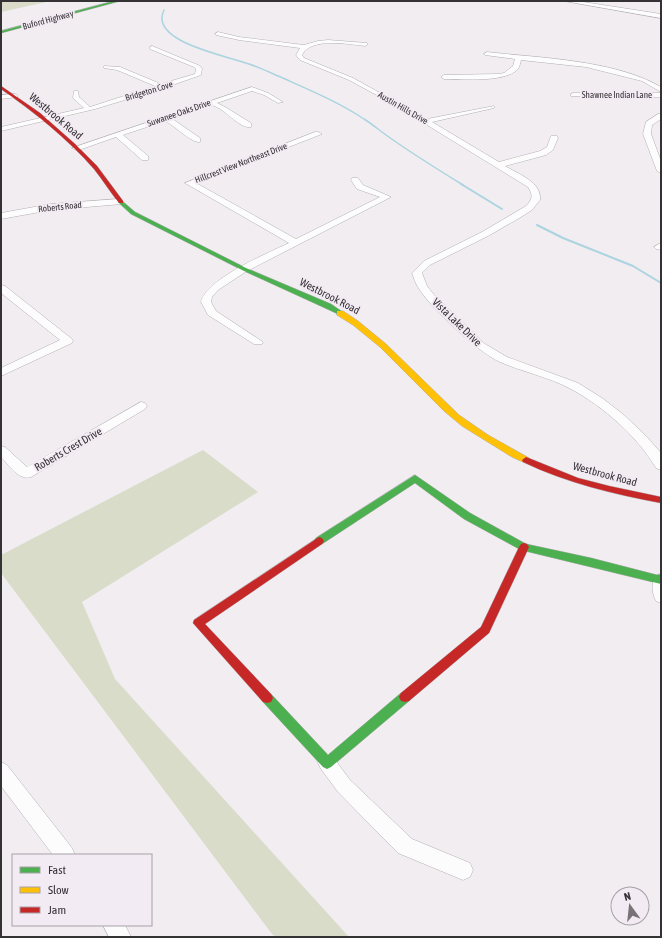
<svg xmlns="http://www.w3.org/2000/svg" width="662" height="938" font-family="'Asap Condensed',sans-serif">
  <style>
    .green { fill: #dadcca }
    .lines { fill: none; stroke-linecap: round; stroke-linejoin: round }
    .stream-far1 { stroke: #abd4e0; stroke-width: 1.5 }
    .stream { stroke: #abd4e0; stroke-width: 2 }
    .street-casing { stroke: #b2afb2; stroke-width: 1 }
    .fast-casing { stroke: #b2afb2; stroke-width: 1 }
    .slow-casing { stroke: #b2afb2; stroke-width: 1 }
    .jam-casing { stroke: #b2afb2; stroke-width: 1 }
    .street { fill: #fdfcfd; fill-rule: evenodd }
    .fast { fill: #4caf50; fill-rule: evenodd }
    .slow { fill: #ffc107; fill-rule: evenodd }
    .jam { fill: #c62828; fill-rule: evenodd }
    .labels { text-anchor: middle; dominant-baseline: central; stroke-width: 4; stroke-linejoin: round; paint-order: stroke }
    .far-street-label { font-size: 9px; fill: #353235; stroke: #f3ebf3 }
    .street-label { font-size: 11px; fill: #353235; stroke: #f3ebf3 }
  </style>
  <rect width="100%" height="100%" fill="#f1edf1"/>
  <!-- green -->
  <path class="green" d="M 1,1 L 51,1 L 1,12 Z
    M 203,450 L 258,492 L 82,602 L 115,679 L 349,937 L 276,937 L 272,934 L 1,573 L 1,555 Z"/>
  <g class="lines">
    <!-- stream-far1 -->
    <path class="stream-far1" d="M 164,10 C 148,42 228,56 249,64 C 261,68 273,74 285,79 C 312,91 340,103 364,119 C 372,124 379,130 386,135 C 411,153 437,169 463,185"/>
    <!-- stream -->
    <path class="stream" d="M 461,184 L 502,209
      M 537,225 L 563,238 L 633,266 L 661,283"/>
    <!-- street casing -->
    <g class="street-casing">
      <path id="street" d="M 564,1 L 577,1 L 661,14 L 661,18 Z
        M 218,32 L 239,37 L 304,45 L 318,41 L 328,40 L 367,43 L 367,45 L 365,46 C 348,44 311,37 302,55 L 304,58 L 353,78 L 427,119 L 494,106 L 494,108 L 432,122 L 499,162 L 540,151 L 547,147 L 551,136 L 557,136 L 558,138 L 553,150 L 546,155 L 505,166 C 518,174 542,182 540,200 L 532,210 L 521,217 L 488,236 L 430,265 L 422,273 L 427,286 L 435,296 L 485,344 L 507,357 L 578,383 L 602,398 L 624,415 L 646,436 L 661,453 L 661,470 L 656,468 C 637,436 604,407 571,389 C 549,377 523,372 500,362 C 478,352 430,308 418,287 C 415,283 414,278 412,273 L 424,261 L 482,232 L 526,206 C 533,199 533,195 528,187 L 393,104 L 349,80 L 300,60 L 296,55 L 300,48 L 239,40 L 216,35 L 215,34 Z
        M 152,46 L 198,65 L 202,68 L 201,75 L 164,88 L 95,109 L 1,131 L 1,127 L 84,108 L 73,98 L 74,91 L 78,91 L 79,97 L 90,107 L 155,86 L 117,70 L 104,68 L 104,66 L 120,67 L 161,84 L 195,74 L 196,69 L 194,67 L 150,49 L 150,47 Z
        M 487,52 C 540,58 615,60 661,87 L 661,92 L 642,81 L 586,67 L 521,60 C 520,63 520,66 518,69 C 505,83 463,79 444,79 L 441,77 L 444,75 L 498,74 L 504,73 L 513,66 L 515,59 L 485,55 L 484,54 Z
        M 252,87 L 268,93 L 283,102 L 278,103 L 264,95 L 252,91 L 217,103 L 225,107 L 251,123 L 251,127 C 238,129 224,106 210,105 C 203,105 179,116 171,118 L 200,138 L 200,142 C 191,143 174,125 165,121 L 123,135 L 148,156 L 148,160 L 142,160 L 116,137 L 79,150 L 76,150 L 72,148 Z
        M 573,93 L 661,93 L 661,97 L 571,96 L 571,94 Z
        M 15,94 L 17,95 L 17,97 L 1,99 L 1,95 Z
        M 658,114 L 661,114 L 661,119 L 652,125 L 651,134 L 661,161 L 661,173 L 657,171 L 643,134 L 646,122 Z
        M 315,132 L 318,132 L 322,134 L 196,183 L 296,239 L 380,197 L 357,189 L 351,180 L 352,178 L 358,178 L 363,185 L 391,197 L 247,271 L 218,290 L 212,297 L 211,302 L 216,311 L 263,342 L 262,344 L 254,344 L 208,315 L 201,302 C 206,279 268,253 289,243 L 185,183 Z
        M 119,199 L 123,202 L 122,204 L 51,210 L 1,219 L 1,213 L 51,204 Z
        M 659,244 L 661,244 L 661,250 L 656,249 L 654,247 Z
        M 1,285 L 5,286 L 72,339 L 73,341 L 72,343 L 1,376 L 1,368 L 60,340 L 1,293 Z
        M 141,402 L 145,403 L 147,406 L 145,409 L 31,477 C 19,481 9,465 1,457 L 1,446 L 5,447 L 27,467 Z
        M 660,574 L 661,574 L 661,603 L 656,601 C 652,594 651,583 655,576 Z
        M 327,754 L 333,757 L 350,780 L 412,839 L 470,863 L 473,870 L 470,877 L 463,880 L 398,853 L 338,792 L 321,769 L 318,763 L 321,757 Z
        M 1,762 L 7,765 L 72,848 L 75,855 L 53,855 L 1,786 Z
        M 103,925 L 125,925 L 131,937 L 109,937 Z"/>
    </g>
    <!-- fast casing -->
    <g class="fast-casing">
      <path id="fast" d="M 114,1 L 120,1 L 1,33 L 1,31 Z
        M 121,200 L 135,212 L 246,268 L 331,304 L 344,313 L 340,315 L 325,308 L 242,270 L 131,214 L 119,203 L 118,202 Z
        M 415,475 L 470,513 L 526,544 L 591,558 L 657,575 L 661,574 L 661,584 L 521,550 L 464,519 L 415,483 L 322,544 L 316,544 L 314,541 L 316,538 Z
        M 405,692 L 409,693 L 411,697 L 409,701 L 331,767 L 327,769 L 323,767 L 263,702 L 261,698 L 263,694 L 267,693 L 271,694 L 328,755 L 401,693 Z"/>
    </g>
    <!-- slow casing -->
    <g class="slow-casing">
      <path id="slow" d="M 337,311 L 343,311 L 358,321 L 386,344 L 459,415 L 488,435 L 529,458 L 530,460 L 529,462 L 523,462 L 512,457 L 462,426 L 444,411 L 380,347 L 353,325 L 337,315 Z"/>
    </g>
    <!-- jam casing -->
    <g class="jam-casing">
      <path id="jam" d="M 1,86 L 40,113 L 75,144 L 97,166 L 123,201 L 123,203 L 119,203 C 110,192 103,180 94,169 C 67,138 34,112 1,89 Z
        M 526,457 L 578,478 L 609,486 L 661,497 L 661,503 C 613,494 567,483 523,462 L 522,460 Z
        M 319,537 L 322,538 L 324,541 L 322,544 L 205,624 L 271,694 L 273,698 L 271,702 L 267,703 L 263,702 L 193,623 L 194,620 Z
        M 524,543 L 527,544 L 529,547 L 489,633 L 409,701 L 405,702 L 401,701 L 399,697 L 401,693 L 481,627 L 519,547 L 521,544 Z"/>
    </g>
    <!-- street -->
    <use href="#street" class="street"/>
    <!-- fast -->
    <use href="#fast" class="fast"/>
    <!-- slow -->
    <use href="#slow" class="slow"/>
    <!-- jam -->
    <use href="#jam" class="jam"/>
  </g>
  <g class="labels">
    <!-- far-street labels -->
    <g class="far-street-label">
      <text transform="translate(48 20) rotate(-15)">Buford Highway</text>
      <text transform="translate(149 91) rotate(-17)">Bridgeton Cove</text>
      <text x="617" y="95">Shawnee Indian Lane</text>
      <text transform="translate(403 108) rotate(30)">Austin Hills Drive</text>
      <text transform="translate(179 113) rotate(-19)">Suwanee Oaks Drive</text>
      <text transform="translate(241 163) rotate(-21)">Hillcrest View Northeast Drive</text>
      <text transform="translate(60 207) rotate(-6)">Roberts Road</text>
    </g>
    <!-- street labels -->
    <g class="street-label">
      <text transform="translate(56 116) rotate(40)">Westbrook Road</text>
      <text transform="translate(330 296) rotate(27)">Westbrook Road</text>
      <text transform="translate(457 322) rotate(44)">Vista Lake Drive</text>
      <text transform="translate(68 449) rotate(-30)">Roberts Crest Drive</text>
      <text transform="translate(605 474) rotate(15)">Westbrook Road</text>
    </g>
  </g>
  <!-- border -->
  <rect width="662" height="938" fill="none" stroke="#353235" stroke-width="4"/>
  <!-- legend -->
  <rect x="12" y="854" width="140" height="72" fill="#f3ebf3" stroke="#a7a1a7"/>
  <rect x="20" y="867" width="20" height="6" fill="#4caf50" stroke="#a7a1a7"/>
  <text x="48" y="874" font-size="12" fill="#353235">Fast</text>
  <rect x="20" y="887" width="20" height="6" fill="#ffc107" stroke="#a7a1a7"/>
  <text x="48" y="894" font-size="12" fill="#353235">Slow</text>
  <rect x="20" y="907" width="20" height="6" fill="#c62828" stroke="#a7a1a7"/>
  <text x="48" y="914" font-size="12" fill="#353235">Jam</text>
  <!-- north arrow -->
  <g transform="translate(630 906) rotate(345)"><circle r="19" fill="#f3ebf3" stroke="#a7a1a7"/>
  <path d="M0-3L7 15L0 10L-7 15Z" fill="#777377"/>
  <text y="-6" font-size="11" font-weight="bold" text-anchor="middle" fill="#353235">N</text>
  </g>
</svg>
